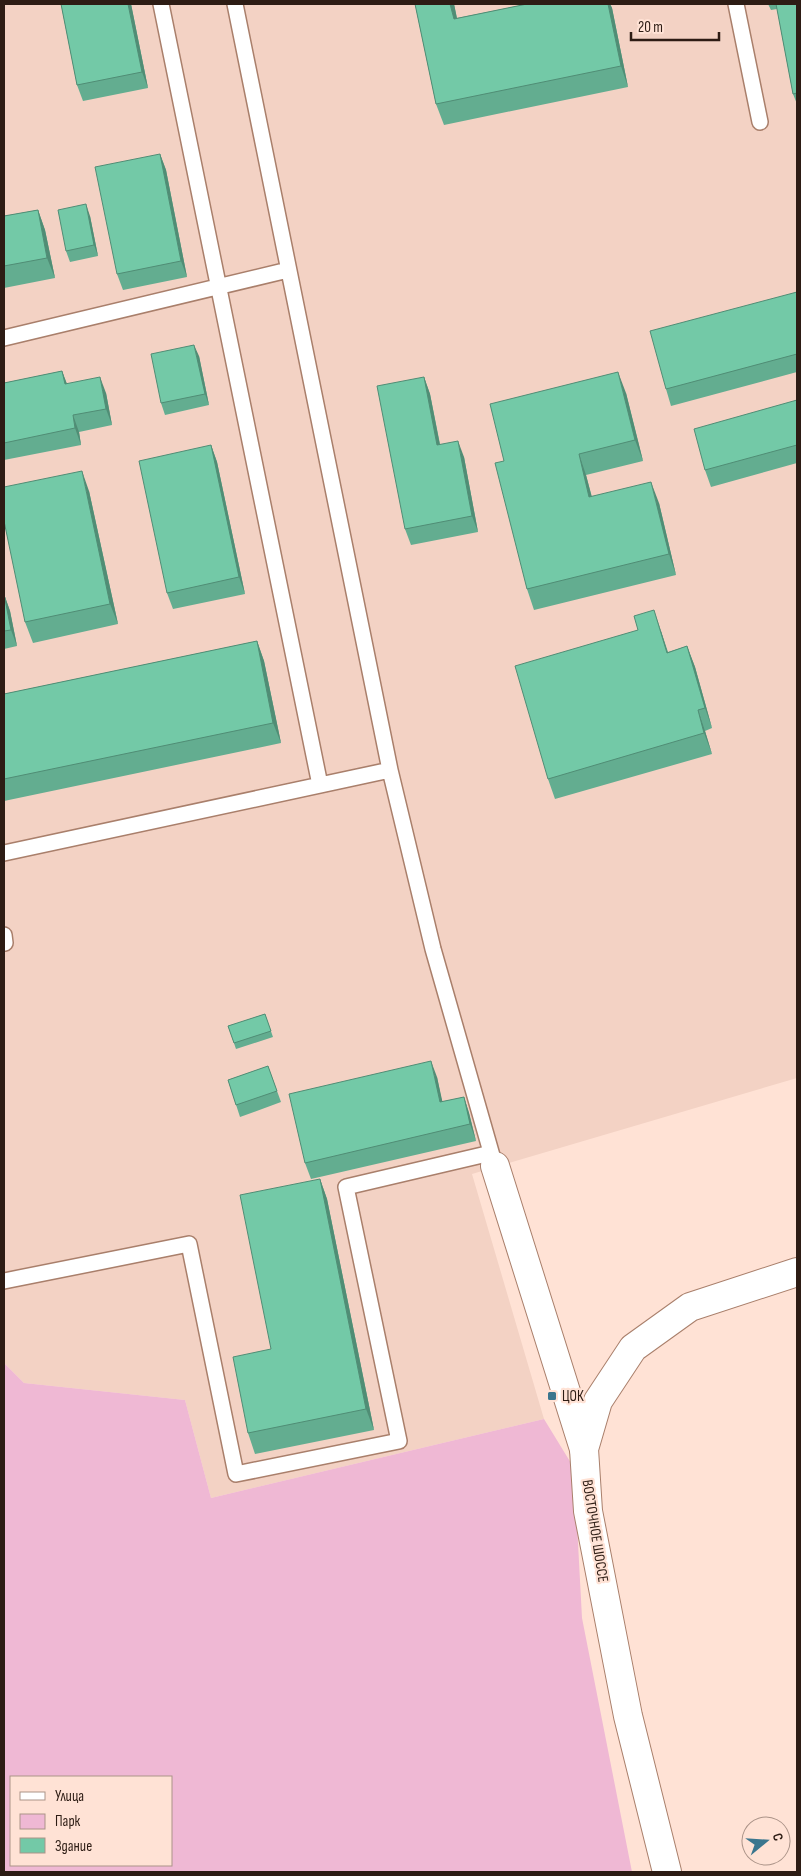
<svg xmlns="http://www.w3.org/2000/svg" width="801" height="1876" font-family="'Sofia Sans Condensed',sans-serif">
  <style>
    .built { fill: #f3d2c4 }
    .green { fill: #efb8d4; fill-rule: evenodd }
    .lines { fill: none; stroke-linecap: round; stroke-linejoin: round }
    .service-casing { stroke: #a97f6b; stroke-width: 18 }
    .minor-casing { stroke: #a97f6b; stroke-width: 30 }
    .secondary-casing { stroke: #a97f6b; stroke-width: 30 }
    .service { stroke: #fff; stroke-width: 15 }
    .minor { stroke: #fff; stroke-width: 28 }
    .secondary { stroke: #fff; stroke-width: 28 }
    .wall { fill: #63ad90 }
    .shaded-wall { fill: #508d75 }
    .building { fill: #73c9a7; stroke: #508d75 }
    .poi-dot { fill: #3b768e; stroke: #ffe2d5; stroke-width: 2 }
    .labels { text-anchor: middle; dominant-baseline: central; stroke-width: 4.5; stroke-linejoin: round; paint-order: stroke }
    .poi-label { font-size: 15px; fill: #2d1c14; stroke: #ffe2d5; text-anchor: start }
    .street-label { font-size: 15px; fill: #2d1c14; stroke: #ffe2d5 }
  </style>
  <rect width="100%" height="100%" fill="#ffe2d5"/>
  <!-- built -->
  <path class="built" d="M 4,4 L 797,4 L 797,1078 L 472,1174 L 544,1419 L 211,1498 L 185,1400 L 24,1383 L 4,1363 Z"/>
  <!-- green -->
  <path class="green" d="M 4,1363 L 24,1383 L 185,1400 L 211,1498 L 544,1419 L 574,1468 L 582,1618 L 632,1872 L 4,1872 ZM 11,1777 L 171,1777 L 171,1865 L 11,1865 Z"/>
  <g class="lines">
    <!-- service casing -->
    <g class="service-casing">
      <path id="service" d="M 161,4 L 320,785
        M 235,4 L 390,770 L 433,949 L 495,1166
        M 736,4 L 760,122
        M 4,338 L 288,270
        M 4,853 L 390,770
        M 4,935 L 5,943 L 4,943
        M 4,1281 L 189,1244 L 236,1474 L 399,1441 L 346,1187 L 491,1153"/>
    </g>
    <!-- minor casing -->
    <g class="minor-casing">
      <path id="minor" d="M 495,1166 L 584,1449"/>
    </g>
    <!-- secondary casing -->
    <g class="secondary-casing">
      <path id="secondary" d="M 667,1872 L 628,1716 L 588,1511 L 584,1449 L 598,1401 L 633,1348 L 690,1307 L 797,1272"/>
    </g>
    <!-- service -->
    <use href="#service" class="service"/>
    <!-- minor -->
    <use href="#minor" class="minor"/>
    <!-- secondary -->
    <use href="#secondary" class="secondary"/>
  </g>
  <!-- wall -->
  <path class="wall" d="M 61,4 L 131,4 L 148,88 L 83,101 L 77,85 Z
    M 415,4 L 454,4 L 457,18 L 527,4 L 610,4 L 612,8 L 628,87 L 444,125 L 436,104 Z
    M 768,4 L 797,4 L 797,104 L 793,94 L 777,9 L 771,10 Z
    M 160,154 L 166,170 L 187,277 L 123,290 L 117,274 Z
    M 38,210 L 45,230 L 55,278 L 4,288 L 4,216 Z
    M 90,216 L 98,256 L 70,262 L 66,251 Z
    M 797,292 L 797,372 L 671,406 L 666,389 Z
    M 199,356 L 209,405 L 165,415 L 161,403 Z
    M 62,371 L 67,384 L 106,393 L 112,425 L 79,432 L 81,445 L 4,460 L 4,383 Z
    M 424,377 L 430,394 L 440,444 L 464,457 L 478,532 L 411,545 L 405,529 Z
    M 626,393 L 643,461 L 586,475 L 592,497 L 659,503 L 676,575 L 534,610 L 527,589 L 504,461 Z
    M 797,400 L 797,463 L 711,487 L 705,470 Z
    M 211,445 L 217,462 L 245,594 L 173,609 L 167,593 Z
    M 89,491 L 118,624 L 33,643 L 25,622 Z
    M 4,594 L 10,611 L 17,646 L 4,649 Z
    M 661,631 L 668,652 L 687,646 L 695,667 L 712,728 L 705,731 L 712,754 L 555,799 L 548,779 Z
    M 257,641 L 264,661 L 281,743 L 4,801 L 4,694 Z
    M 265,1014 L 273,1037 L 236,1049 L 228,1026 Z
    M 268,1066 L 281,1102 L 240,1117 L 228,1080 Z
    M 437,1077 L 442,1102 L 464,1097 L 469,1113 L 476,1141 L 311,1179 L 305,1163 Z
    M 320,1179 L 327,1199 L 374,1430 L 255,1454 L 248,1433 Z"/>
  <!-- shaded-wall -->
  <path class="shaded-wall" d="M 128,4 L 131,4 L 148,88 L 142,72 Z
    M 450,4 L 454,4 L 461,39 L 454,19 Z
    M 608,4 L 610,4 L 612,8 L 628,87 L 621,66 Z
    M 160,154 L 166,170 L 187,277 L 181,261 Z
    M 86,204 L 90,216 L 98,256 L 94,245 Z
    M 38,210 L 45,230 L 55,278 L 47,258 Z
    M 194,345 L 199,356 L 209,405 L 205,394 Z
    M 62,371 L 68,387 L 65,384 Z
    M 618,372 L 626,393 L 643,461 L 635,440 Z
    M 100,377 L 106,393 L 112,425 L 106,409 Z
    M 424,377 L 430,394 L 443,461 L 437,445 Z
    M 73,415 L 79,432 L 81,445 L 75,428 Z
    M 458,441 L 464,457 L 478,532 L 472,516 Z
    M 211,445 L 217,462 L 245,594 L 239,577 Z
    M 579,454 L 586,475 L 597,518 L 589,497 Z
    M 82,471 L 89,491 L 118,624 L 110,604 Z
    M 651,482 L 659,503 L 676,575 L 669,554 Z
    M 4,594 L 10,611 L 17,646 L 11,630 Z
    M 654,610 L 661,631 L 674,673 L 667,653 Z
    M 257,641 L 264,661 L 281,743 L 273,723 Z
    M 687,646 L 695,667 L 712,728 L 705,708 Z
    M 698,710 L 705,731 L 712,754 L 704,733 Z
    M 431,1061 L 437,1077 L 446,1118 L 440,1102 Z
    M 464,1097 L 469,1113 L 476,1141 L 470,1124 Z
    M 320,1179 L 327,1199 L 374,1430 L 366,1409 Z"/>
  <!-- building -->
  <path class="building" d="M 61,4 L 128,4 L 142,72 L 77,85 Z
    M 415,4 L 450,4 L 454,19 L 527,4 L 608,4 L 621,66 L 436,104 Z
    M 776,4 L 797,4 L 797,93 L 793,94 Z
    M 160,154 L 181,261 L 117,274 L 95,167 Z
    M 86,204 L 94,245 L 66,251 L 58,210 Z
    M 38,210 L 47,258 L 4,266 L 4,216 Z
    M 797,292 L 797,354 L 666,389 L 650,331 Z
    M 194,345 L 205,394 L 161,403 L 151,354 Z
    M 62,371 L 65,384 L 100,377 L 106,409 L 73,415 L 75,428 L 4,443 L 4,383 Z
    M 618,372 L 635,440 L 579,454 L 589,497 L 651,482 L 669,554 L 527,589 L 495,463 L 504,461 L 490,404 Z
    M 424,377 L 437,445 L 458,441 L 472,516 L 405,529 L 377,386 Z
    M 797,400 L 797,445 L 705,470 L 694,429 Z
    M 211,445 L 239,577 L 167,593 L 139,461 Z
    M 82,471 L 110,604 L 25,622 L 4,521 L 4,487 Z
    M 4,594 L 11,630 L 4,631 Z
    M 654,610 L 667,653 L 687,646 L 705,708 L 698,710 L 704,733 L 548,779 L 515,666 L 638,630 L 634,616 Z
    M 257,641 L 273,723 L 4,779 L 4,694 Z
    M 265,1014 L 271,1031 L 234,1043 L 228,1026 Z
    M 431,1061 L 440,1102 L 464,1097 L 470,1124 L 305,1163 L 289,1094 Z
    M 268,1066 L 277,1091 L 236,1105 L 228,1080 Z
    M 320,1179 L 366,1409 L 248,1433 L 233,1357 L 271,1349 L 240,1195 Z"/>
  <!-- markers -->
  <rect class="poi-dot" x="547" y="1391" width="10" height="10" rx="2.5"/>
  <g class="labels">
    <!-- poi labels -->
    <g class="poi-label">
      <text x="562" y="1396">ЦОК</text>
    </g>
    <!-- street labels -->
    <g class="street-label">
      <text transform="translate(595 1531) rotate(81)">ВОСТОЧНОЕ ШОССЕ</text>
    </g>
  </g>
  <!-- border -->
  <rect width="801" height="1876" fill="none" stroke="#2d1c14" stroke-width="10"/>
  <!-- legend -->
  <rect x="10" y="1776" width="162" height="90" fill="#ffe2d5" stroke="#ab9388"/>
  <rect x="20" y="1792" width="25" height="8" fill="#ffffff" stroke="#ab9388"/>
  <text x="55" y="1801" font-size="15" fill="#2d1c14">Улица</text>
  <rect x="20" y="1814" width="25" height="15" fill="#efb8d4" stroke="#ab9388"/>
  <text x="55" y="1826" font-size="15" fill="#2d1c14">Парк</text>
  <rect x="20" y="1838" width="25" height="15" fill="#73c9a7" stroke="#ab9388"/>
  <text x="55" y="1851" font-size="15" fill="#2d1c14">Здание</text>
  <!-- north arrow -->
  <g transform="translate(766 1841) rotate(72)"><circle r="24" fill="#ffe2d5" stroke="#ab9388"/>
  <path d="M0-4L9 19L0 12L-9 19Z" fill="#3b768e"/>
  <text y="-8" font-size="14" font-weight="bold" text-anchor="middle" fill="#2d1c14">С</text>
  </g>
  <!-- scale -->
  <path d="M631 32v8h88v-8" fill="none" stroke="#2d1c14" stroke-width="2.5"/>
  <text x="638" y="32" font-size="15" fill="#2d1c14" stroke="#ffe2d5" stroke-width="4" paint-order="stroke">20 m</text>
</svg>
